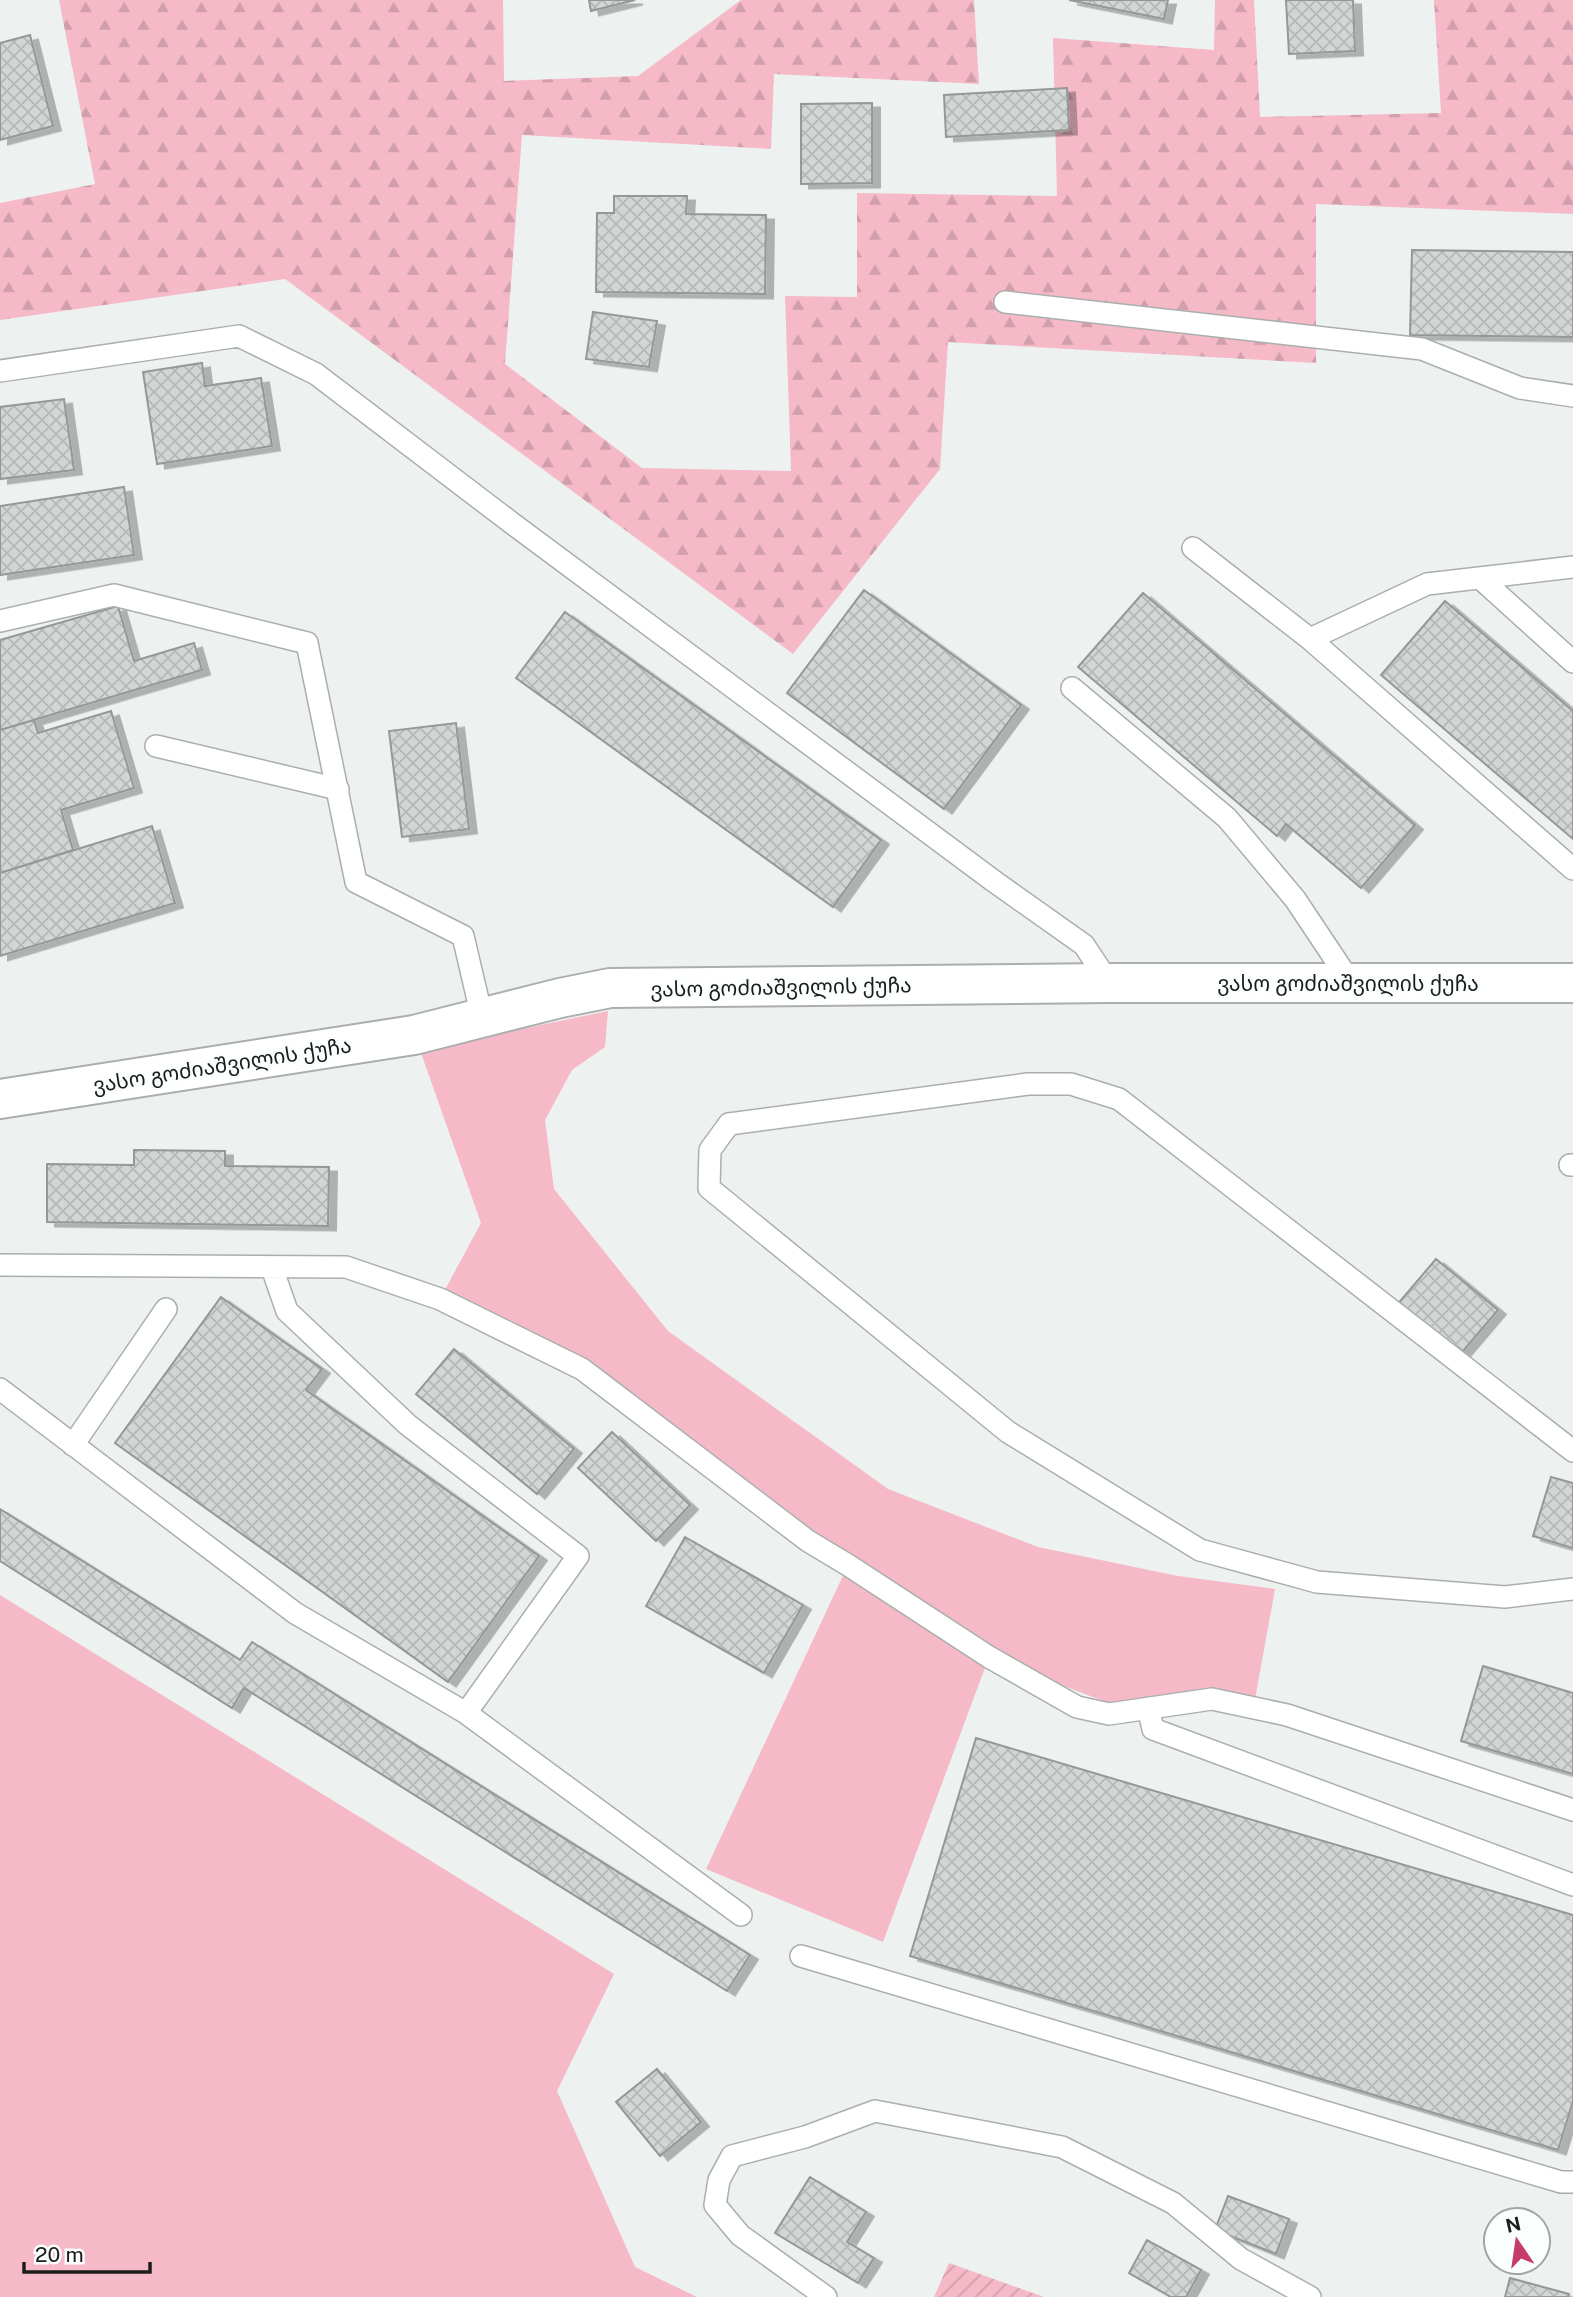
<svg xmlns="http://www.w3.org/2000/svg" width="1573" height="2297" font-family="'Public Sans','Noto Sans Georgian',sans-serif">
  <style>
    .grass { fill: #f5b9c8 }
    .forest { fill: url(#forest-firs) }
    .garden { fill: url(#garden-furrows) }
    .building { fill: url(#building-cross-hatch); stroke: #949896; stroke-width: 2; filter: url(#shadow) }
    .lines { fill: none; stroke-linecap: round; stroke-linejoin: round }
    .service-casing { stroke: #aaafad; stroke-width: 24 }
    .minor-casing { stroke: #aaafad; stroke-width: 42 }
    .service { stroke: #fff; stroke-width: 21 }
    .minor { stroke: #fff; stroke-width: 38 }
    .labels { text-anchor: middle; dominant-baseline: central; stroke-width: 6; stroke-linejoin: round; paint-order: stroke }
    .street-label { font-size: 21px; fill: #1b1d1c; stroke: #fafffd }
  </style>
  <defs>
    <pattern id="forest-firs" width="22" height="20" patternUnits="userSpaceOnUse" patternTransform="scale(1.75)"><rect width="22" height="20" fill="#f5b9c8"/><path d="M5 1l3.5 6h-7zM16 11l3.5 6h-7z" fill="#d19fab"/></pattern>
    <pattern id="garden-furrows" width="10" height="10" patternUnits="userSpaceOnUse" patternTransform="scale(1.75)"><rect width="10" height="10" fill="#f5b9c8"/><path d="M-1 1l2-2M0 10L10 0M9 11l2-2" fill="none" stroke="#d19fab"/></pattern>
    <pattern id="building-cross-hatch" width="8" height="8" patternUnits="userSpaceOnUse" patternTransform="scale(1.75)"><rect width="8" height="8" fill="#d2d7d5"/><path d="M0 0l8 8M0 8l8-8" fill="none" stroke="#b4b8b6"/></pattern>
    <filter id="shadow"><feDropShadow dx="8" dy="4.5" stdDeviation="0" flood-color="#0004"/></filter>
  </defs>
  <rect width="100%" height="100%" fill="#edf2f0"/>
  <!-- grass -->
  <path class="grass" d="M 608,1011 L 605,1047 L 572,1070 L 545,1120 L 554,1189 L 668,1331 L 888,1489 L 1038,1547 L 1178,1576 L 1275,1589 L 1255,1699 L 1124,1709 L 989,1657 L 883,1942 L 706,1869 L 848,1565 L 582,1369 L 440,1299 L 481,1223 L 420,1050 Z
    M 0,1595 L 614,1974 L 557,2091 L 635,2267 L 697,2297 L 0,2297 Z"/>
  <!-- forest -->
  <path class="forest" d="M 59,0 L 503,0 L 504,81 L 638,76 L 741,0 L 974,0 L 979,84 L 774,74 L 771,149 L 522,135 L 505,364 L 642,468 L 791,471 L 785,296 L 857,297 L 857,193 L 1057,196 L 1053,38 L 1214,50 L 1215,0 L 1254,0 L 1260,117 L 1441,113 L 1434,0 L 1573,0 L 1573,214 L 1316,204 L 1316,363 L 948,342 L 940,469 L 793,654 L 285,279 L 0,320 L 0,203 L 95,184 Z"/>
  <!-- garden -->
  <path class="garden" d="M 949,2263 L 1044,2297 L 934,2297 Z"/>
  <!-- building -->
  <path class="building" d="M 589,0 L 635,0 L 591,11 Z
    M 1069,0 L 1168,0 L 1164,19 Z
    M 1286,0 L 1353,0 L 1355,51 L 1289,54 Z
    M 30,35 L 53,126 L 0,140 L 0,43 Z
    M 1067,88 L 1069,130 L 946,137 L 944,95 Z
    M 872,103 L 872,183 L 801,184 L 801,104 Z
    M 614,196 L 687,196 L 686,214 L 766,215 L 765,294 L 596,292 L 597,213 L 614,213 Z
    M 1412,250 L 1573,252 L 1573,337 L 1410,335 Z
    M 593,312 L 657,321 L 649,367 L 586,359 Z
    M 202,363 L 205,386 L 261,378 L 272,446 L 157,464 L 143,372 Z
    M 64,399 L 74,470 L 0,479 L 0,407 Z
    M 124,487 L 134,555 L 0,575 L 0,506 Z
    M 864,590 L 1021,705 L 944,809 L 787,693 Z
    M 1143,593 L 1415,825 L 1361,888 L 1286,824 L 1277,836 L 1078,667 Z
    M 1445,601 L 1573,711 L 1573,839 L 1381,675 Z
    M 118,606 L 134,661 L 194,643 L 202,670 L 0,730 L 0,640 Z
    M 565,612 L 881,840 L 833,907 L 516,678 Z
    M 111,711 L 134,788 L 61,810 L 73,850 L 0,873 L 0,730 L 34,720 L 38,733 Z
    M 456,723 L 469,829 L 402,837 L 389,731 Z
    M 152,826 L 175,903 L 0,956 L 0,873 Z
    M 134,1150 L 225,1151 L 225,1166 L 329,1167 L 328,1226 L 47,1222 L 47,1164 L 134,1165 Z
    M 1436,1259 L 1498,1310 L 1457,1358 L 1395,1307 Z
    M 221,1297 L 322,1369 L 306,1390 L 539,1556 L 448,1682 L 115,1443 Z
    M 454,1349 L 574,1449 L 537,1494 L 416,1394 Z
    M 612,1432 L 690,1505 L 656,1541 L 578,1468 Z
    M 1551,1477 L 1573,1483 L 1573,1548 L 1533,1536 Z
    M 0,1509 L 240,1660 L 252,1642 L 750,1955 L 727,1991 L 244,1688 L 232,1708 L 0,1561 Z
    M 685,1537 L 803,1605 L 764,1673 L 646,1606 Z
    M 1483,1666 L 1573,1693 L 1573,1774 L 1461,1741 Z
    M 976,1738 L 1573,1915 L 1573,2101 L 1558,2150 L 910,1956 Z
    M 657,2069 L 701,2122 L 660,2156 L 616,2102 Z
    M 810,2177 L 866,2212 L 847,2242 L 874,2258 L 858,2283 L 775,2233 Z
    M 1228,2196 L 1289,2219 L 1276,2254 L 1215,2230 Z
    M 1147,2240 L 1201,2270 L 1186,2297 L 1171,2297 L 1129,2273 Z
    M 1510,2278 L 1569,2294 L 1568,2297 L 1505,2297 Z"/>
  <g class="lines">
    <!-- service casing -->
    <g class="service-casing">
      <path id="service" d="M 1005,302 L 1422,349 L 1520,388 L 1573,396
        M 0,371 L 239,336 L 316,374 L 513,524 L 995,882 L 1084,945 L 1109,983
        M 1193,548 L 1310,639 L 1573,869
        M 1480,578 L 1573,662
        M 0,621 L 114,595 L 307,643 L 356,882 L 463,936 L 482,1017
        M 1310,639 L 1427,584 L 1573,567
        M 1072,688 L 1227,818 L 1295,899 L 1351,983
        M 156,746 L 338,789
        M 1570,1165 L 1573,1165
        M 0,1265 L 346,1267 L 440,1299 L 582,1369 L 808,1541 L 848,1565 L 989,1657 L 1077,1707 L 1109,1714 L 1212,1699 L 1287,1715 L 1573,1810
        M 272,1268 L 287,1311 L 408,1425 L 578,1556 L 466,1713
        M 0,1389 L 295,1613 L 466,1713 L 741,1915
        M 73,1445 L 166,1309
        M 1573,1451 L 1119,1099 L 1071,1084 L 1028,1084 L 729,1124 L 710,1150 L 709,1188 L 1008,1432 L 1200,1550 L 1317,1582 L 1505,1597 L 1573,1589
        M 1148,1708 L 1153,1729 L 1573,1885
        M 801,1956 L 1561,2182 L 1573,2182
        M 826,2297 L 740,2235 L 715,2205 L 719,2180 L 732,2156 L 805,2137 L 875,2111 L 1062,2147 L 1173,2203 L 1241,2259 L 1310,2297"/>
    </g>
    <!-- minor casing -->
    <g class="minor-casing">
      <path id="minor" d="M 0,1099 L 414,1035 L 560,998 L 610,988 L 1109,983 L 1573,983"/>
    </g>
    <!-- service -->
    <use href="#service" class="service"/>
    <!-- minor -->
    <use href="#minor" class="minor"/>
  </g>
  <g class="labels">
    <!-- street labels -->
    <g class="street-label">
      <text x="1348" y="983">ვასო გოძიაშვილის ქუჩა</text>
      <text transform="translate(781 987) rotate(-1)">ვასო გოძიაშვილის ქუჩა</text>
      <text transform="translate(222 1065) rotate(-9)">ვასო გოძიაშვილის ქუჩა</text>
    </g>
  </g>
  <!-- north arrow -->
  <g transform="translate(1517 2241) rotate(347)"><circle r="33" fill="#fafffd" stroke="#a1a5a3" stroke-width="2"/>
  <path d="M0-5L12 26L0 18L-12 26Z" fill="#c63a6e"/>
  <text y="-10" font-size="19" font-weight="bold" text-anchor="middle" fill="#1b1d1c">N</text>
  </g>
  <!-- scale -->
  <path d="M24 2262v10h126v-10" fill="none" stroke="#1b1d1c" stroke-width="3.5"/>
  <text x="35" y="2262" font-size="21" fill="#1b1d1c" stroke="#fafffd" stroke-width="5" paint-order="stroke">20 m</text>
</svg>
